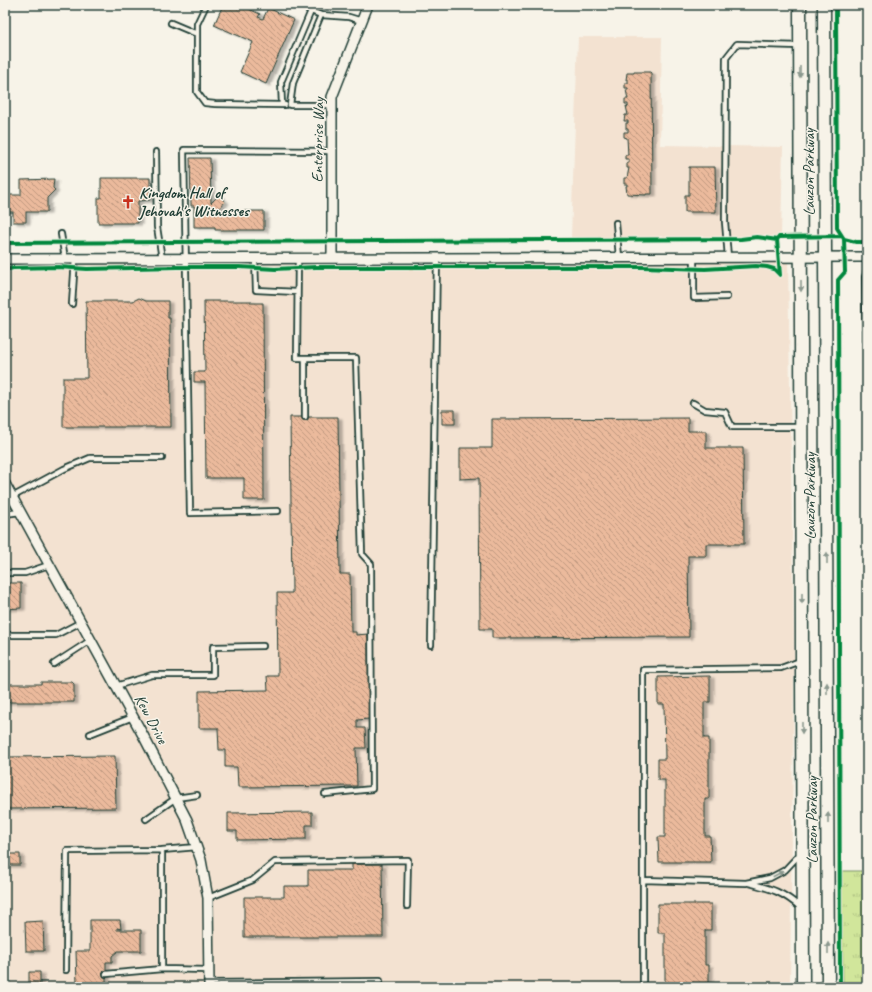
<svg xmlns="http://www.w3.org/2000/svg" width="872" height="992" font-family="Caveat,sans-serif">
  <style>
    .built { fill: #f3e2d1 }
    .park { fill: url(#park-tufts); stroke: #789268 }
    .building { fill: url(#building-back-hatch); stroke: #1f3d34; filter: url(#shadow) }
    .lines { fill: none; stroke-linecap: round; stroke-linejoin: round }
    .lane-casing { stroke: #1f3d34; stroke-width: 8 }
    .street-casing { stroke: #1f3d34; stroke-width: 12 }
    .secondary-casing { stroke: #1f3d34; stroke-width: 15 }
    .lane { stroke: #f7f3e8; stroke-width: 4.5 }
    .street { stroke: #f7f3e8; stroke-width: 9 }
    .secondary { stroke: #f7f3e8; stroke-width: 12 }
    .cycleway-casing { stroke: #f7f3e8; stroke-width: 6 }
    .cycleway { stroke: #00873e; stroke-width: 4 }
    .oneway { fill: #8b988e }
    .labels { text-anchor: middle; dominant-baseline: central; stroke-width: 3; stroke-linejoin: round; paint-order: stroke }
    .street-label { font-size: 16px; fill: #1f3d34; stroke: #f7f3e8 }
    .poi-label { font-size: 16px; font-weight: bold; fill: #1f3d34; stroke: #f7f3e8; text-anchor: start }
  </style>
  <defs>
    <pattern id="park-tufts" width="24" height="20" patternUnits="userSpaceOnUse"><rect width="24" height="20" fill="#d1e69b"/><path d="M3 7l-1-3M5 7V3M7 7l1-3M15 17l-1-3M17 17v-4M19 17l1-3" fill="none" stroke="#b3c686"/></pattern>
    <pattern id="building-back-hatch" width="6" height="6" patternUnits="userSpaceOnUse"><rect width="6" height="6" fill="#ebba9c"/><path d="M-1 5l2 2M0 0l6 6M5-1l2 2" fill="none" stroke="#be9880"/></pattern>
    <filter id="shadow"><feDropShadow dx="4" dy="2" stdDeviation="1" flood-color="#0004"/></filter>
  </defs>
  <rect width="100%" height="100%" fill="#f7f3e8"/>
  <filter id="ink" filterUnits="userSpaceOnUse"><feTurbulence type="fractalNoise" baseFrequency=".025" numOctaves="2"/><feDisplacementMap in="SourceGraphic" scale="8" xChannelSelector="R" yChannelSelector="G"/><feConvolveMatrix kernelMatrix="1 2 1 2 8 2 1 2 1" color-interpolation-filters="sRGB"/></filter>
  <g filter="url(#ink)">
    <!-- built -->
    <path class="built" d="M 578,37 L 662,37 L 660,145 L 783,147 L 781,237 L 571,237 Z
      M 788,257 L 794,658 L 790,987 L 5,987 L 5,259 Z"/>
    <!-- park -->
    <path class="park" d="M 842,871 L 867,871 L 867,987 L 843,987 Z"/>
    <!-- building -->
    <path class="building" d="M 223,5 L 240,5 L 260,14 L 258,17 L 263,19 L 268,8 L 294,20 L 266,84 L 240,72 L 253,42 L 214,25 Z
      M 634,72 L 650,72 L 651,73 L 652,194 L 646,194 L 646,195 L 627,194 L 626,186 L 627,186 L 627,184 L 624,184 L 624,178 L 627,178 L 629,168 L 627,168 L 627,163 L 629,163 L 629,159 L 625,159 L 625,155 L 628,155 L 627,138 L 624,137 L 624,132 L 628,132 L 628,129 L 626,129 L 626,123 L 628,123 L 628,121 L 624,121 L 625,115 L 628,115 L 626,106 L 628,107 L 628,104 L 625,104 L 625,99 L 628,99 L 626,90 L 628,90 L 628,88 L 625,88 L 625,83 L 628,83 L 628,80 L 626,80 L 627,73 L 634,73 Z
      M 190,158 L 210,158 L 211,203 L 219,195 L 225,202 L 217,211 L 264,211 L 264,230 L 215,230 L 215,227 L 194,227 L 194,206 L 191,206 Z
      M 689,167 L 715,167 L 716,212 L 685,212 L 685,195 L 689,195 Z
      M 101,178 L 150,178 L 150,200 L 138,201 L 138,223 L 98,223 L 98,198 L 101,198 Z
      M 54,179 L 53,188 L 55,190 L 47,198 L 47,212 L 26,212 L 26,222 L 13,222 L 13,212 L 5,212 L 5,195 L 21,195 L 21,180 Z
      M 139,298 L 146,301 L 168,301 L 168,318 L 170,318 L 171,427 L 63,427 L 63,378 L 87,378 L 86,301 L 133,301 Z
      M 204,301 L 251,301 L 251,303 L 263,303 L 264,500 L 244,500 L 244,478 L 206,478 L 205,382 L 194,382 L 194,372 L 205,372 Z
      M 442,410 L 455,410 L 455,424 L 442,424 Z
      M 290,417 L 338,417 L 340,574 L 350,574 L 351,632 L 356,632 L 356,635 L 368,634 L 369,719 L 357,720 L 357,728 L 365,728 L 366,748 L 356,748 L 357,786 L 238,787 L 237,767 L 225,767 L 225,750 L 219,750 L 218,728 L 199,728 L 199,691 L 268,690 L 267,676 L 278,676 L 277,593 L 292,593 Z
      M 688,418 L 688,431 L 706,431 L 706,448 L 743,448 L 744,544 L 706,544 L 706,556 L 688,556 L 689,637 L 492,638 L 492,629 L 480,629 L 479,478 L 460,479 L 460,448 L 492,448 L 492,419 Z
      M 5,583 L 21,583 L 21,608 L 5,609 Z
      M 710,676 L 710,702 L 704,702 L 704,738 L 709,738 L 709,799 L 705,799 L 705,836 L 710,836 L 711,862 L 659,862 L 658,837 L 665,837 L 665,780 L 658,780 L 658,759 L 665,759 L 664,704 L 658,704 L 658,677 Z
      M 41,682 L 72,682 L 74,684 L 74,702 L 5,702 L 5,684 L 41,684 Z
      M 115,756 L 116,808 L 5,809 L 5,757 Z
      M 312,812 L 312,825 L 306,825 L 306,839 L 237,840 L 237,831 L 228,831 L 228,813 Z
      M 5,854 L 20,854 L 20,865 L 5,865 Z
      M 352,864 L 382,864 L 383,937 L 244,937 L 244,897 L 284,897 L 284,886 L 308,886 L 308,870 L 352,870 Z
      M 658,904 L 711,904 L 711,930 L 705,930 L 705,965 L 709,965 L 709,987 L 657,987 L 665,987 L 665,933 L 658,933 Z
      M 90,920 L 120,920 L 121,929 L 117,928 L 117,930 L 141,930 L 141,951 L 118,951 L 112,956 L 112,962 L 106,962 L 106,984 L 77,984 L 76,951 L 90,951 Z
      M 43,921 L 44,951 L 26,951 L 25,922 Z
      M 29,972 L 40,972 L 40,984 L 29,984 Z"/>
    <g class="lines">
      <!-- lane casing -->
      <g class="lane-casing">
        <path id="lane" d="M 206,5 L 197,24 L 197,92 L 205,103 L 215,104 L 282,105
          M 299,5 L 311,11
          M 171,23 L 197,34
          M 285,105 L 282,105 L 281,82 L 311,11 L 321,15
          M 332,105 L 290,105 L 293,83 L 321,15 L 349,17 L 362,21
          M 156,152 L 157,227 L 162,259
          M 616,223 L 619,257
          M 61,234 L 65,259
          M 694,257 L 694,298 L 727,297
          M 728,257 L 725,222 L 726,58 L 737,44 L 800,46
          M 298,258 L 297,358 L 356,358 L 362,554 L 371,564 L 372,789 L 325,794
          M 255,259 L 256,290 L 297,292
          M 72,304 L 75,259
          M 866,351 L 865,277 L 867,270
          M 305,358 L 305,417
          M 693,403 L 705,410 L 725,412 L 732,427 L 801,427
          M 12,497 L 64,469 L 90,458 L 162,458
          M 278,511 L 190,513 L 184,150 L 332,151
          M 5,514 L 20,512
          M 5,573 L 25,573 L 49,565
          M 5,635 L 56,635 L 81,622
          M 431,645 L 437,258
          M 54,664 L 91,640
          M 116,686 L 152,675 L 213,675 L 213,647 L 263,646
          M 90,734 L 133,717
          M 146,819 L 176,798 L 197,795
          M 162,850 L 197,847
          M 643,880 L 746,883 L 770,878 L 785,870 L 800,854
          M 749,883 C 772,889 783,892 801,908
          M 208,898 L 253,880 L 275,862 L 408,860 L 407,906
          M 66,970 L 67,851 L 162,850 L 162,969
          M 106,974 L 162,969 L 209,970
          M 209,983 L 380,981
          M 643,987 L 643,670 L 781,668 L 800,661"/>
      </g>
      <!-- street casing -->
      <g class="street-casing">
        <path id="street" d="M 332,258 L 332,97 L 368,5
          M 5,259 L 867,257
          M 5,484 L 144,737 L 187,820 L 201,860 L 208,898 L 209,987"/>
      </g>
      <!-- secondary casing -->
      <g class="secondary-casing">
        <path id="secondary" d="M 800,5 L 803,987
          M 824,5 L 828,987"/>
      </g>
      <!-- lane -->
      <use href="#lane" class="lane"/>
      <!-- street -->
      <use href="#street" class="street"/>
      <!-- secondary -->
      <use href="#secondary" class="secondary"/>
      <!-- cycleway casing -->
      <g class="cycleway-casing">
        <path id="cycleway" d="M 836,5 L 837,228 L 844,239 L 856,242 L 867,242
          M 5,243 L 741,239 L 757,237 L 777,240
          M 5,270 L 13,268 L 58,267 L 87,269 L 178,267 L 239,267 L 275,269 L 316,267 L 642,267 L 705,269 L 756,266 L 767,267 L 774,269 L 780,275
          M 780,275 L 777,240 L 779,237 L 842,236
          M 840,987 L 838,280 L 845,272 L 844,239"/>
      </g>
      <!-- cycleway -->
      <use href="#cycleway" class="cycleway"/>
    </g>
    <!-- one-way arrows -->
    <defs><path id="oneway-solid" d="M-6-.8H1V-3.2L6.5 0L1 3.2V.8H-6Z"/></defs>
    <g class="oneway">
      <use href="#oneway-solid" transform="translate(800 72) rotate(90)"/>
      <use href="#oneway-solid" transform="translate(801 286) rotate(90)"/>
      <use href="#oneway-solid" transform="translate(827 558) rotate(-90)"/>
      <use href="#oneway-solid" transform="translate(802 598) rotate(90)"/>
      <use href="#oneway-solid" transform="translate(827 688) rotate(-90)"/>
      <use href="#oneway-solid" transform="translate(802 728) rotate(90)"/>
      <use href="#oneway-solid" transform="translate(828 818) rotate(-90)"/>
      <use href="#oneway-solid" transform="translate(778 874) rotate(-27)"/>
      <use href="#oneway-solid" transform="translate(828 948) rotate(-90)"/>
    </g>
  </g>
  <!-- icons -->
  <defs>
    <g id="church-bare" transform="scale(1.08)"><path d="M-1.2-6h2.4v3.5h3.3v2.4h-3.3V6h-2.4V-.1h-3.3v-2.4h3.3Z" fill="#c8321e" stroke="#f7f3e8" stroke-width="2.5" paint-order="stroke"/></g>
  </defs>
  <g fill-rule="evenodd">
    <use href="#church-bare" x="128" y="202"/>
  </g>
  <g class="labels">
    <!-- street labels -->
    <g class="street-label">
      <text transform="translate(318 140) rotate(-89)">Enterprise Way</text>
      <text transform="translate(809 172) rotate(-90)">Lauzon Parkway</text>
      <text transform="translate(810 496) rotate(-90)">Lauzon Parkway</text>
      <text transform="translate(151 719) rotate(62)">Kew Drive</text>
      <text transform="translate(812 820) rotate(-90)">Lauzon Parkway</text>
    </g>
    <!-- poi labels -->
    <g class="poi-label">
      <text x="139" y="193">Kingdom Hall of<tspan x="139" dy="18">Jehovah's Witnesses</tspan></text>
    </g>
  </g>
  <!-- margin -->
  <rect width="872" height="992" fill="none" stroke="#f7f3e8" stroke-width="20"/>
  <rect x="10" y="10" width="852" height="972" fill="none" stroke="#1f3d34" stroke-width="1.5" filter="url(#ink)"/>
</svg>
